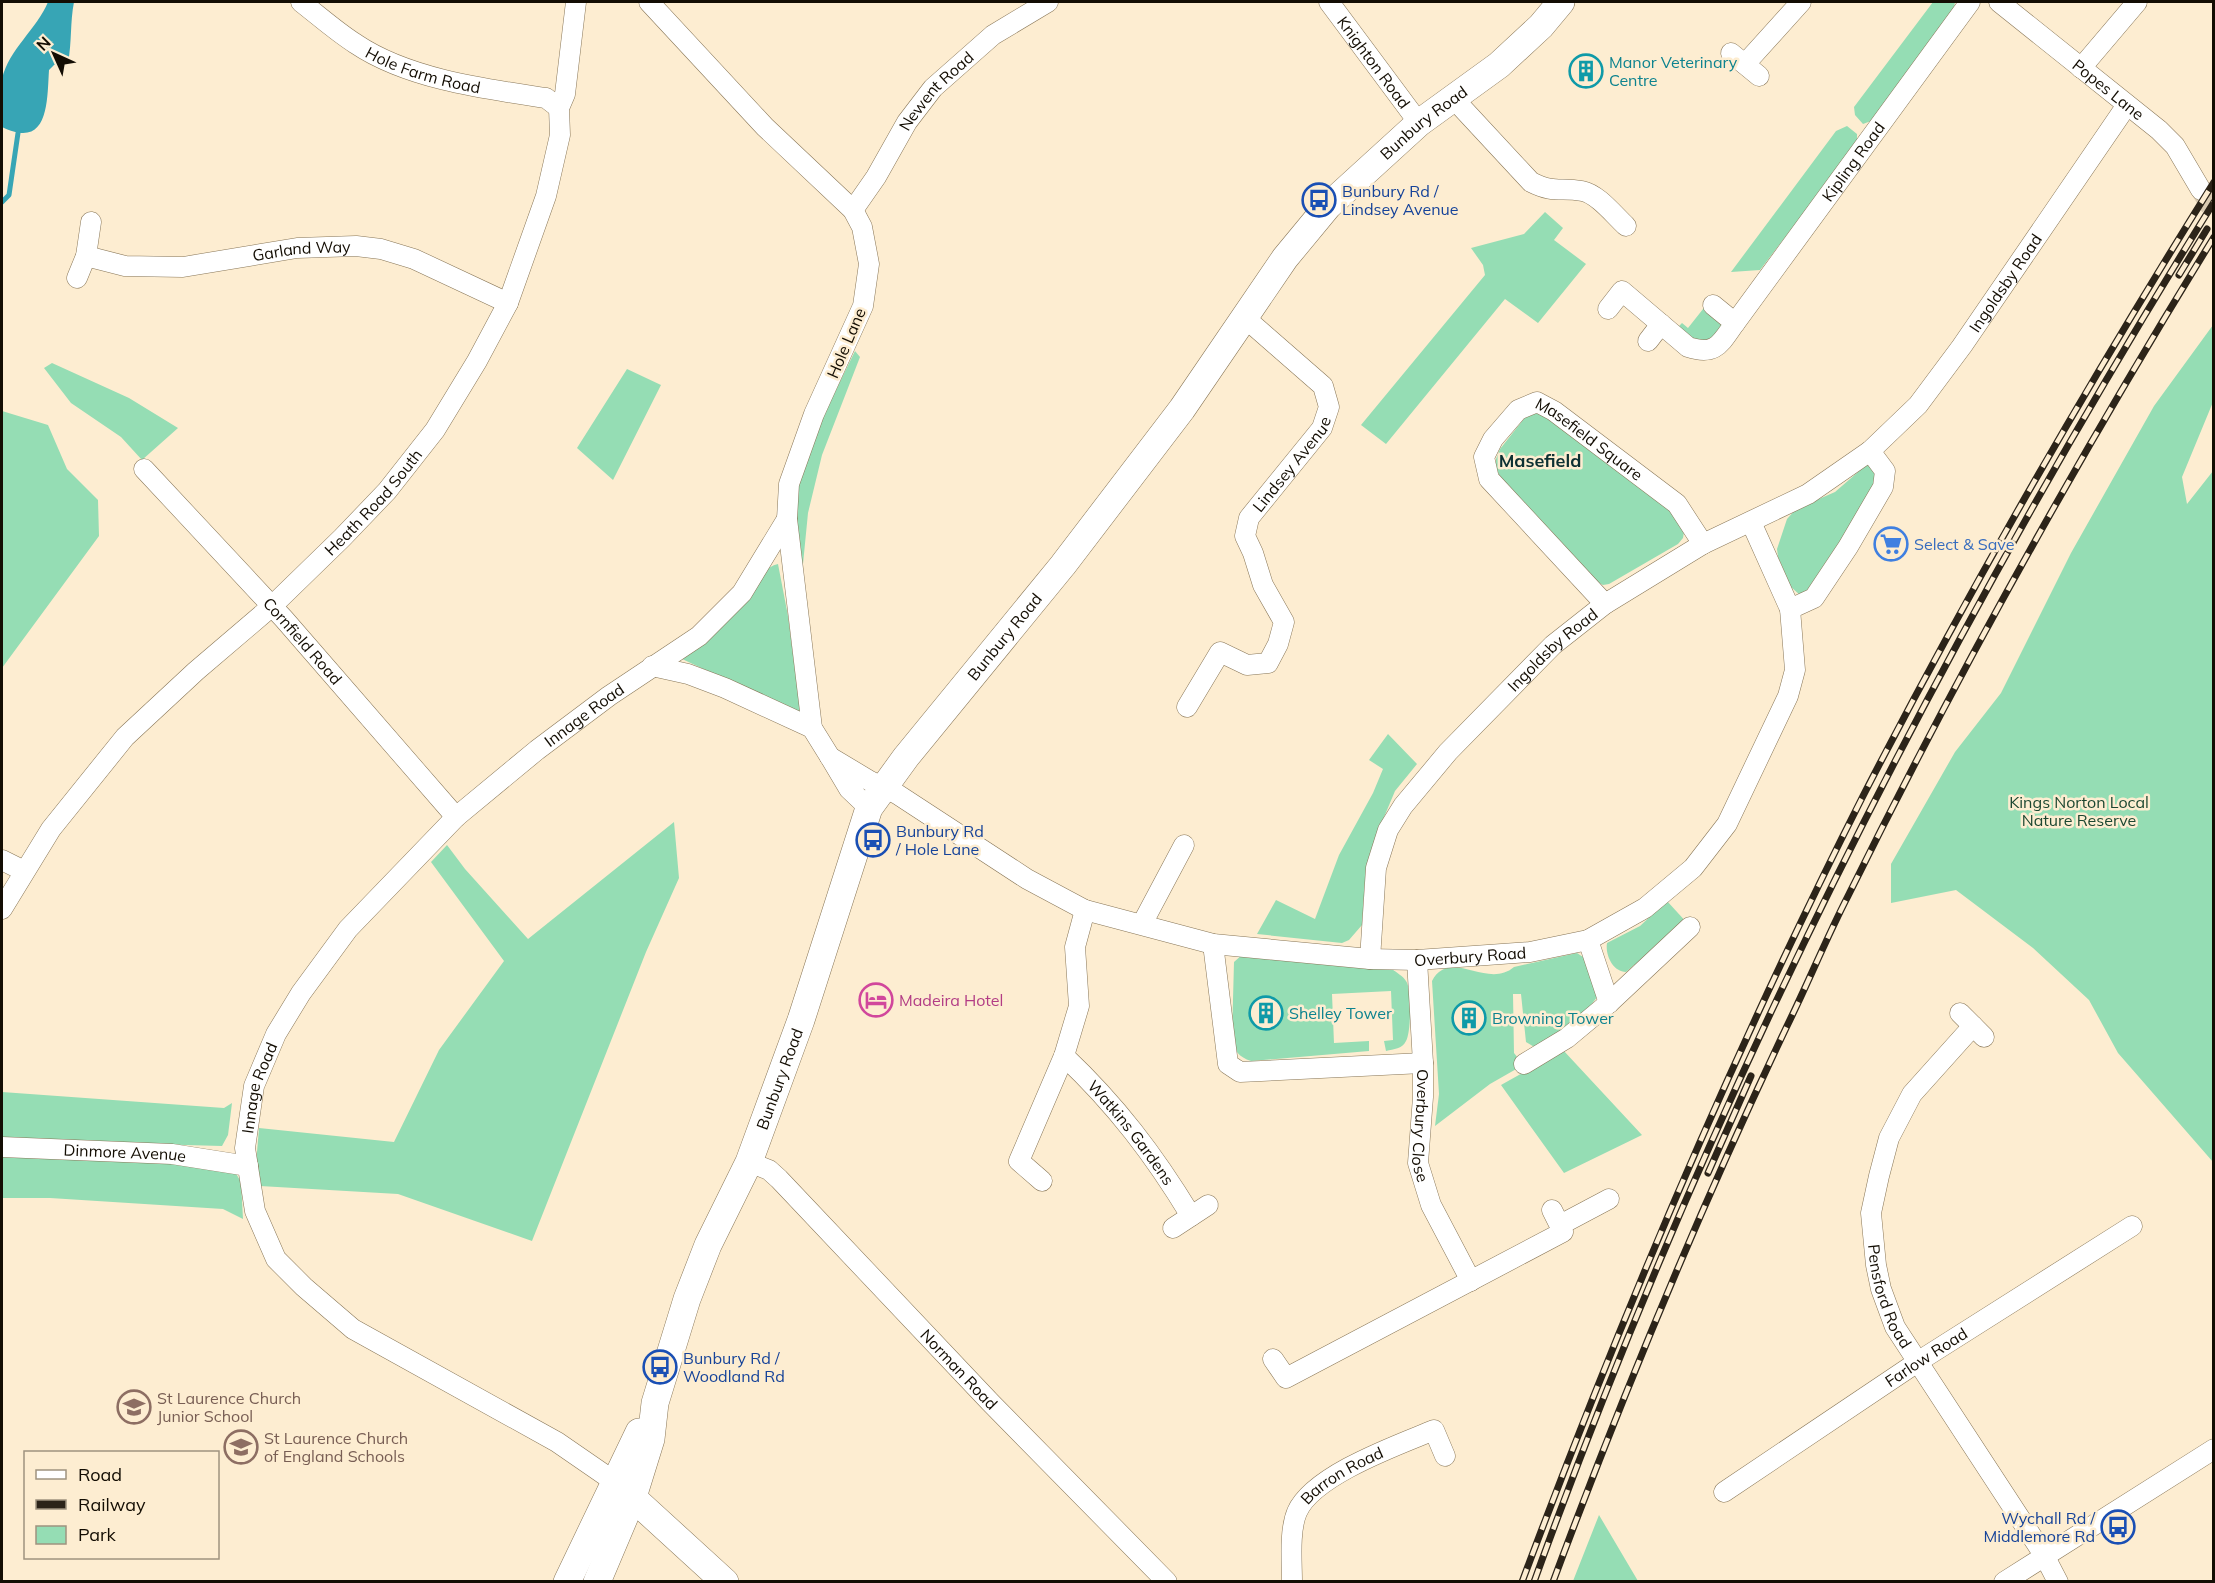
<svg xmlns="http://www.w3.org/2000/svg" width="2215" height="1583" font-family="Mulish,sans-serif">
  <style>
    .green { fill: #95ddb4 }
    .water { fill: #37a5b5 }
    .lines { fill: none; stroke-linecap: round; stroke-linejoin: round }
    .stream { stroke: #37a5b5; stroke-width: 5 }
    .street-tunnel { stroke: #dacbb2; stroke-width: 20; stroke-dasharray: 20 10; stroke-linecap: butt }
    .street-casing { stroke: #887657; stroke-width: 21 }
    .secondary-casing { stroke: #887657; stroke-width: 28 }
    .street { stroke: #fff; stroke-width: 20 }
    .secondary { stroke: #fff; stroke-width: 27 }
    .rail-casing { stroke: #2c2419; stroke-width: 7 }
    .rail { stroke: #fdedd1; stroke-width: 4.5; stroke-dasharray: 14; stroke-linecap: butt }
    .labels { text-anchor: middle; dominant-baseline: central; stroke-width: 5; stroke-linejoin: round; paint-order: stroke }
    .street-label { font-size: 16px; fill: #130d03; stroke: #fdedd1 }
    .culture-label { font-size: 16px; fill: #0d838f; stroke: #fdedd1; text-anchor: start }
    .transit-label { font-size: 16px; fill: #164399; stroke: #fdedd1; text-anchor: start }
    .shop-label { font-size: 16px; fill: #366cbe; stroke: #fdedd1; text-anchor: start }
    .park-label { font-size: 16px; fill: #1c4731; stroke: #fdedd1 }
    .hotel-label { font-size: 16px; fill: #b23c85; stroke: #fdedd1; text-anchor: start }
    .education-label { font-size: 16px; fill: #785e54; stroke: #fdedd1; text-anchor: start }
    .neighbourhood-label { font-size: 18px; font-weight: bold; fill: #0d3032; stroke: #fdedd1 }
  </style>
  <rect width="100%" height="100%" fill="#fdedd1"/>
  <!-- green -->
  <path class="green" d="M 1933,2 L 1955,2 L 1954,8 L 1871,121 L 1863,124 L 1855,115 L 1854,107 Z
    M 1847,126 L 1857,134 L 1857,143 L 1760,270 L 1731,272 L 1836,131 Z
    M 1545,212 L 1563,228 L 1554,240 L 1586,264 L 1538,323 L 1505,299 L 1386,444 L 1361,425 L 1485,275 L 1483,265 L 1471,248 L 1524,234 Z
    M 1707,304 L 1721,320 L 1722,326 L 1714,338 L 1698,344 L 1675,330 L 1682,323 L 1688,328 Z
    M 2213,325 L 2213,402 L 2182,477 L 2187,504 L 2213,471 L 2213,1162 L 2118,1053 L 2089,1000 L 2033,948 L 1956,890 L 1891,903 L 1891,864 L 1955,752 L 2001,693 L 2071,553 L 2154,406 Z
    M 855,351 L 860,357 L 822,455 L 808,513 L 802,574 L 791,510 L 811,441 Z
    M 52,363 L 129,398 L 178,428 L 142,460 L 121,437 L 71,403 L 44,368 Z
    M 627,369 L 661,385 L 613,480 L 577,448 Z
    M 2,411 L 48,425 L 67,469 L 98,500 L 99,536 L 2,668 Z
    M 1540,411 L 1672,506 L 1684,532 L 1683,538 L 1678,544 L 1609,584 L 1603,585 L 1597,582 L 1501,478 L 1496,469 L 1496,459 L 1500,449 L 1527,415 Z
    M 1871,464 L 1878,477 L 1812,591 L 1801,596 L 1791,587 L 1778,557 L 1777,549 L 1787,519 L 1796,509 L 1835,492 L 1865,466 Z
    M 778,564 L 788,616 L 801,715 L 680,658 C 695,646 712,636 726,623 C 741,608 757,568 778,564 Z
    M 1388,734 L 1417,764 L 1395,791 L 1379,829 L 1365,881 L 1362,925 L 1349,940 L 1342,943 L 1257,934 L 1276,900 L 1315,919 L 1339,855 L 1373,793 L 1383,769 L 1369,760 Z
    M 674,822 L 679,878 L 646,952 L 532,1241 L 398,1194 L 260,1186 L 256,1164 L 259,1128 L 394,1142 L 439,1050 L 504,961 L 431,862 L 447,845 L 465,869 L 528,939 Z
    M 1667,901 L 1688,924 L 1637,970 L 1634,965 L 1626,972 C 1613,972 1605,955 1607,943 L 1640,926 Z
    M 1577,953 L 1586,959 L 1599,994 C 1584,1018 1560,1033 1536,1048 L 1526,1042 L 1521,994 L 1513,994 L 1514,1053 L 1518,1058 L 1518,1068 L 1490,1084 L 1435,1126 L 1439,1094 L 1432,981 C 1450,947 1487,990 1514,967 Z
    M 1243,954 L 1392,969 C 1397,973 1403,976 1406,981 C 1412,989 1411,1033 1406,1041 C 1402,1049 1394,1049 1386,1051 L 1384,1041 L 1393,1040 L 1391,991 L 1332,994 L 1334,1043 L 1369,1041 L 1369,1051 L 1251,1061 C 1239,1057 1234,1051 1232,1038 L 1234,962 Z
    M 1563,1050 L 1642,1135 L 1564,1173 L 1501,1085 Z
    M 2,1092 L 224,1108 L 232,1103 L 228,1135 L 222,1146 L 2,1140 Z
    M 2,1154 L 153,1162 L 234,1170 L 241,1182 L 243,1219 L 223,1209 L 50,1198 L 2,1198 Z
    M 1599,1515 L 1638,1581 L 1573,1581 Z"/>
  <!-- water -->
  <path class="water" d="M 48,2 L 74,2 C 70,22 72,42 68,63 L 54,65 L 49,70 C 47,102 49,150 2,127 C 1,112 0,93 2,79 C 9,49 37,29 48,2 Z"/>
  <g class="lines">
    <!-- stream -->
    <path class="stream" d="M 2,202 L 9,195 L 18,133"/>
    <!-- street-tunnel -->
    <path class="street-tunnel" d="M 2201,190 L 2214,213"/>
    <!-- street casing -->
    <g class="street-casing">
      <g id="street">
        <path id="s1" d="M 301,2 C 319,16 337,32 356,44 C 408,79 485,89 546,98 L 559,108"/>
        <path d="M 649,2 L 765,127 L 853,210 L 862,227 L 869,264 L 863,306 L 814,414 L 789,484 L 787,519 L 812,728 L 830,757"/>
        <path id="s2" d="M 1329,2 L 1419,123"/>
        <path id="s3" d="M 1999,2 L 2159,130 L 2175,146 L 2201,190"/>
        <path d="M 1731,53 L 1759,76"/>
        <path d="M 1745,64 L 1801,2"/>
        <path d="M 2081,68 L 2137,2"/>
        <path d="M 1453,98 L 1531,182 C 1555,194 1560,187 1582,191 C 1598,194 1614,215 1626,226"/>
        <path id="s4" d="M 853,210 L 876,177 L 907,122 L 933,88 L 993,35 L 1048,2"/>
        <path id="s5" d="M 86,256 L 125,266 L 183,267 L 297,248 L 356,246 L 381,249 L 414,259 L 508,303"/>
        <path d="M 77,278 L 86,256 L 91,222"/>
        <path d="M 1608,309 L 1622,291 L 1688,347 C 1716,356 1720,344 1735,323 L 1713,305"/>
        <path id="s6" d="M 1735,323 L 1970,2"/>
        <path d="M 1648,341 L 1661,324"/>
        <path id="s7" d="M 144,469 L 284,619 L 456,817"/>
        <path id="s8" d="M 1605,604 L 1489,479 L 1484,457 L 1493,439 L 1518,410 L 1537,402 L 1554,411 L 1677,504 L 1703,544"/>
        <path d="M 1790,609 L 1814,598 L 1848,547 L 1883,487 L 1885,471 L 1870,451"/>
        <path d="M 652,666 L 688,674 L 725,688 L 812,728"/>
        <path id="s9" d="M 1187,707 L 1220,652 L 1247,665 L 1268,663 L 1278,644 L 1284,622 L 1263,585 L 1253,553 L 1245,536 L 1249,518 L 1322,428 L 1329,407 L 1323,386 L 1244,317"/>
        <path id="s10" d="M 869,808 L 849,789 L 830,757 L 870,781 L 897,794 L 1027,879 L 1085,910 L 1213,944 L 1370,959 L 1417,960 L 1530,952 L 1588,940 L 1645,908 L 1693,868 L 1727,824 L 1788,696 L 1795,670 L 1790,609 L 1751,522"/>
        <path d="M 2,860 L 24,871"/>
        <path id="s11" d="M 2,909 L 51,829 L 125,737 L 196,671 L 271,607 L 342,538 L 387,491 L 435,430 L 477,361 L 508,303 L 546,196 L 560,135 L 559,108 L 565,94 L 576,2"/>
        <path d="M 1142,924 L 1184,845"/>
        <path d="M 1588,940 L 1609,1003"/>
        <path d="M 1213,944 L 1228,1064 L 1240,1072 L 1423,1063"/>
        <path id="s12" d="M 1370,959 L 1376,868 L 1388,830 L 1403,806 L 1448,752 L 1553,645 L 1605,604 L 1703,544 L 1808,494 L 1870,451 L 1918,405 L 1962,346 L 2127,105"/>
        <path id="s13" d="M 1417,960 L 1423,1063 L 1423,1097 L 1418,1163 L 1431,1205 L 1471,1281"/>
        <path d="M 1960,1013 L 1984,1037"/>
        <path id="s14" d="M 1973,1026 L 1912,1094 L 1889,1138 L 1879,1176 L 1871,1213 L 1876,1265 L 1881,1289 L 1895,1327 L 2044,1555 L 2058,1582"/>
        <path id="s15" d="M 1064,1056 C 1116,1105 1154,1155 1191,1216"/>
        <path d="M 1524,1064 L 1567,1038 L 1609,1003 L 1690,927"/>
        <path id="s16" d="M 2,1147 L 172,1154 L 248,1166"/>
        <path id="s17" d="M 749,1162 L 769,1170 L 779,1179 L 990,1402 L 1167,1582"/>
        <path d="M 1042,1181 L 1019,1161 L 1064,1056 L 1079,1006 L 1075,947 L 1085,910"/>
        <path d="M 1560,1225 L 1609,1199"/>
        <path d="M 1173,1228 L 1208,1205"/>
        <path d="M 1273,1359 L 1286,1378 L 1563,1232 L 1552,1210"/>
        <path id="s18" d="M 615,1482 L 557,1442 L 353,1329 L 304,1287 L 276,1259 L 255,1211 L 245,1148 L 254,1086 L 276,1034 L 301,993 L 348,929 L 456,817 L 537,750 L 609,696 L 699,636 L 742,593 L 787,519"/>
        <path id="s19" d="M 1724,1492 L 1919,1361 L 2132,1226"/>
        <path id="s20" d="M 1292,1582 C 1292,1562 1289,1531 1297,1512 C 1313,1475 1398,1445 1434,1430 L 1445,1456"/>
        <path d="M 2004,1582 L 2214,1449"/>
      </g>
    </g>
    <!-- secondary casing -->
    <g class="secondary-casing">
      <g id="secondary">
        <path d="M 621,1487 L 725,1582"/>
        <path d="M 567,1582 L 639,1432"/>
        <path id="s21" d="M 597,1582 L 633,1497 L 651,1439 L 655,1403 L 687,1299 L 708,1245 L 749,1162 L 801,1020 L 869,808 L 906,757 L 1063,565 L 1182,409 L 1285,258 L 1328,206 L 1419,123 L 1499,65 L 1541,26 L 1561,2"/>
      </g>
    </g>
    <!-- street -->
    <use href="#street" class="street"/>
    <!-- secondary -->
    <use href="#secondary" class="secondary"/>
    <!-- rail casing -->
    <g class="rail-casing">
      <path id="rail" d="M 2179,275 L 2207,229
        M 1708,1173 L 1751,1076
        M 1522,1582 C 1622,1314 1734,1051 1863,796 C 1971,586 2089,382 2214,182
        M 1534,1582 C 1708,1099 1943,638 2214,202
        M 1553,1582 C 1623,1393 1701,1207 1787,1026 C 1808,983 1826,939 1848,896 C 1959,671 2082,451 2214,237"/>
    </g>
    <!-- rail -->
    <use href="#rail" class="rail"/>
  </g>
  <!-- icons -->
  <defs>
    <g id="building-ring" transform="scale(1.725)"><circle r="9.5" fill="#fdedd1" stroke="#0f9aa8" stroke-width="1.5"/><path d="M-4-6H4V6H1V3H-1V6H-4ZM-2.5-4.3h1.7v1.8h-1.7ZM.8-4.3h1.7v1.8H.8ZM-2.5-1h1.7V.8h-1.7ZM.8-1h1.7V.8H.8Z" fill="#0f9aa8"/></g>
    <g id="bus-ring" transform="scale(1.725)"><circle r="9.5" fill="#fdedd1" stroke="#1a4fb4" stroke-width="1.5"/><path d="M-5-6H5V4H4V6H2V4H-2V6H-4V4H-5ZM-3.5-4V0h7V-4ZM-3.5 1.2v1.5H-2V1.2ZM2 1.2v1.5H3.5V1.2Z" fill="#1a4fb4"/></g>
    <g id="supermarket-ring" transform="scale(1.725)"><circle r="9.5" fill="#fdedd1" stroke="#3f7fe0" stroke-width="1.5"/><path d="M-6-5.5h2.5l.6 2H6L4.5 2H-2.5L-4.4-4H-6ZM-1.5 3.2a1.3 1.3 0 1 0 .1 0ZM3 3.2a1.3 1.3 0 1 0 .1 0Z" fill="#3f7fe0"/></g>
    <g id="hotel-ring" transform="scale(1.725)"><circle r="9.5" fill="#fdedd1" stroke="#d1479c" stroke-width="1.5"/><path d="M-6-4.5h1.5V1H6V5H4.5V3h-9V5H-6ZM-4 0a1.8 1.8 0 1 1 3.6 0ZM.5 0V-2.5h3Q6-2.5 6 0Z" fill="#d1479c"/></g>
    <g id="school-ring" transform="scale(1.725)"><circle r="9.5" fill="#fdedd1" stroke="#8d6e63" stroke-width="1.5"/><path d="M0-5L7-2L0 1L-7-2ZM-4 1L0 2.5L4 1V4Q0 6-4 4Z" fill="#8d6e63"/></g>
  </defs>
  <g fill-rule="evenodd">
    <use href="#building-ring" x="1586" y="71"/>
    <use href="#bus-ring" x="1319" y="200"/>
    <use href="#supermarket-ring" x="1891" y="544"/>
    <use href="#bus-ring" x="873" y="840"/>
    <use href="#hotel-ring" x="876" y="1000"/>
    <use href="#building-ring" x="1266" y="1013"/>
    <use href="#building-ring" x="1469" y="1018"/>
    <use href="#bus-ring" x="660" y="1367"/>
    <use href="#school-ring" x="134" y="1407"/>
    <use href="#school-ring" x="241" y="1447"/>
    <use href="#bus-ring" x="2118" y="1527"/>
  </g>
  <g class="labels">
    <!-- street labels -->
    <g class="street-label">
      <text stroke="none"><textPath href="#s2" startOffset="75">Knighton Road</textPath></text>
      <text stroke="none"><textPath href="#s1" startOffset="142">Hole Farm Road</textPath></text>
      <text stroke="none"><textPath href="#s3" startOffset="140">Popes Lane</textPath></text>
      <text stroke="none"><textPath href="#s4" startOffset="146">Newent Road</textPath></text>
      <text stroke="none"><textPath href="#s21" startOffset="1707">Bunbury Road</textPath></text>
      <text stroke="none"><textPath href="#s6" startOffset="200">Kipling Road</textPath></text>
      <text stroke="none"><textPath href="#s5" startOffset="218">Garland Way</textPath></text>
      <text stroke="none"><textPath href="#s12" startOffset="969">Ingoldsby Road</textPath></text>
      <text transform="translate(846 343) rotate(-67)">Hole Lane</text>
      <text stroke="none"><textPath href="#s8" startOffset="336">Masefield Square</textPath></text>
      <text stroke="none"><textPath href="#s9" startOffset="342">Lindsey Avenue</textPath></text>
      <text stroke="none"><textPath href="#s11" startOffset="554">Heath Road South</textPath></text>
      <text stroke="none"><textPath href="#s21" startOffset="1041">Bunbury Road</textPath></text>
      <text stroke="none"><textPath href="#s7" startOffset="234">Cornfield Road</textPath></text>
      <text stroke="none"><textPath href="#s12" startOffset="376">Ingoldsby Road</textPath></text>
      <text stroke="none"><textPath href="#s18" startOffset="1090">Innage Road</textPath></text>
      <text stroke="none"><textPath href="#s10" startOffset="753">Overbury Road</textPath></text>
      <text stroke="none"><textPath href="#s21" startOffset="537">Bunbury Road</textPath></text>
      <text stroke="none"><textPath href="#s18" startOffset="586">Innage Road</textPath></text>
      <text stroke="none"><textPath href="#s13" startOffset="166">Overbury Close</textPath></text>
      <text stroke="none"><textPath href="#s15" startOffset="102">Watkins Gardens</textPath></text>
      <text stroke="none"><textPath href="#s16" startOffset="123">Dinmore Avenue</textPath></text>
      <text stroke="none"><textPath href="#s14" startOffset="304">Pensford Road</textPath></text>
      <text stroke="none"><textPath href="#s19" startOffset="243">Farlow Road</textPath></text>
      <text stroke="none"><textPath href="#s17" startOffset="297">Norman Road</textPath></text>
      <text stroke="none"><textPath href="#s20" startOffset="130">Barron Road</textPath></text>
    </g>
    <!-- culture labels -->
    <g class="culture-label">
      <text x="1609" y="62">Manor Veterinary<tspan x="1609" dy="18">Centre</tspan></text>
      <text x="1289" y="1013">Shelley Tower</text>
      <text x="1492" y="1018">Browning Tower</text>
    </g>
    <!-- transit labels -->
    <g class="transit-label">
      <text x="1342" y="191">Bunbury Rd /<tspan x="1342" dy="18">Lindsey Avenue</tspan></text>
      <text x="896" y="831">Bunbury Rd<tspan x="896" dy="18">/ Hole Lane</tspan></text>
      <text x="683" y="1358">Bunbury Rd /<tspan x="683" dy="18">Woodland Rd</tspan></text>
      <text x="2095" y="1518" text-anchor="end">Wychall Rd /<tspan x="2095" dy="18">Middlemore Rd</tspan></text>
    </g>
    <!-- shop labels -->
    <g class="shop-label">
      <text x="1914" y="544">Select &amp; Save</text>
    </g>
    <!-- park labels -->
    <g class="park-label">
      <text x="2079" y="802">Kings Norton Local<tspan x="2079" dy="18">Nature Reserve</tspan></text>
    </g>
    <!-- hotel labels -->
    <g class="hotel-label">
      <text x="899" y="1000">Madeira Hotel</text>
    </g>
    <!-- education labels -->
    <g class="education-label">
      <text x="157" y="1398">St Laurence Church<tspan x="157" dy="18">Junior School</tspan></text>
      <text x="264" y="1438">St Laurence Church<tspan x="264" dy="18">of England Schools</tspan></text>
    </g>
    <!-- neighbourhood labels -->
    <g class="neighbourhood-label">
      <text x="1540" y="460">Masefield</text>
    </g>
  </g>
  <!-- border -->
  <rect width="2215" height="1583" fill="none" stroke="#130d03" stroke-width="6"/>
  <!-- legend -->
  <rect x="24" y="1451" width="195" height="108" fill="#fdedd1" stroke="#9f937f" stroke-width="1.5"/>
  <rect x="36" y="1470" width="30" height="9" fill="#ffffff" stroke="#9f937f" stroke-width="1.5"/>
  <text x="78" y="1481" font-size="18" fill="#130d03">Road</text>
  <rect x="36" y="1500" width="30" height="9" fill="#2c2419" stroke="#9f937f" stroke-width="1.5"/>
  <text x="78" y="1511" font-size="18" fill="#130d03">Railway</text>
  <rect x="36" y="1526" width="30" height="18" fill="#95ddb4" stroke="#9f937f" stroke-width="1.5"/>
  <text x="78" y="1541" font-size="18" fill="#130d03">Park</text>
  <!-- north arrow -->
  <g transform="translate(54 54) rotate(315)" stroke="#fdedd1" stroke-width="4.5" paint-order="stroke">
  <path d="M0-4.5L10 22L0 15L-10 22Z" fill="#130d03"/>
  <text y="-9" font-size="16" font-weight="bold" text-anchor="middle" fill="#130d03">N</text>
  </g>
</svg>
